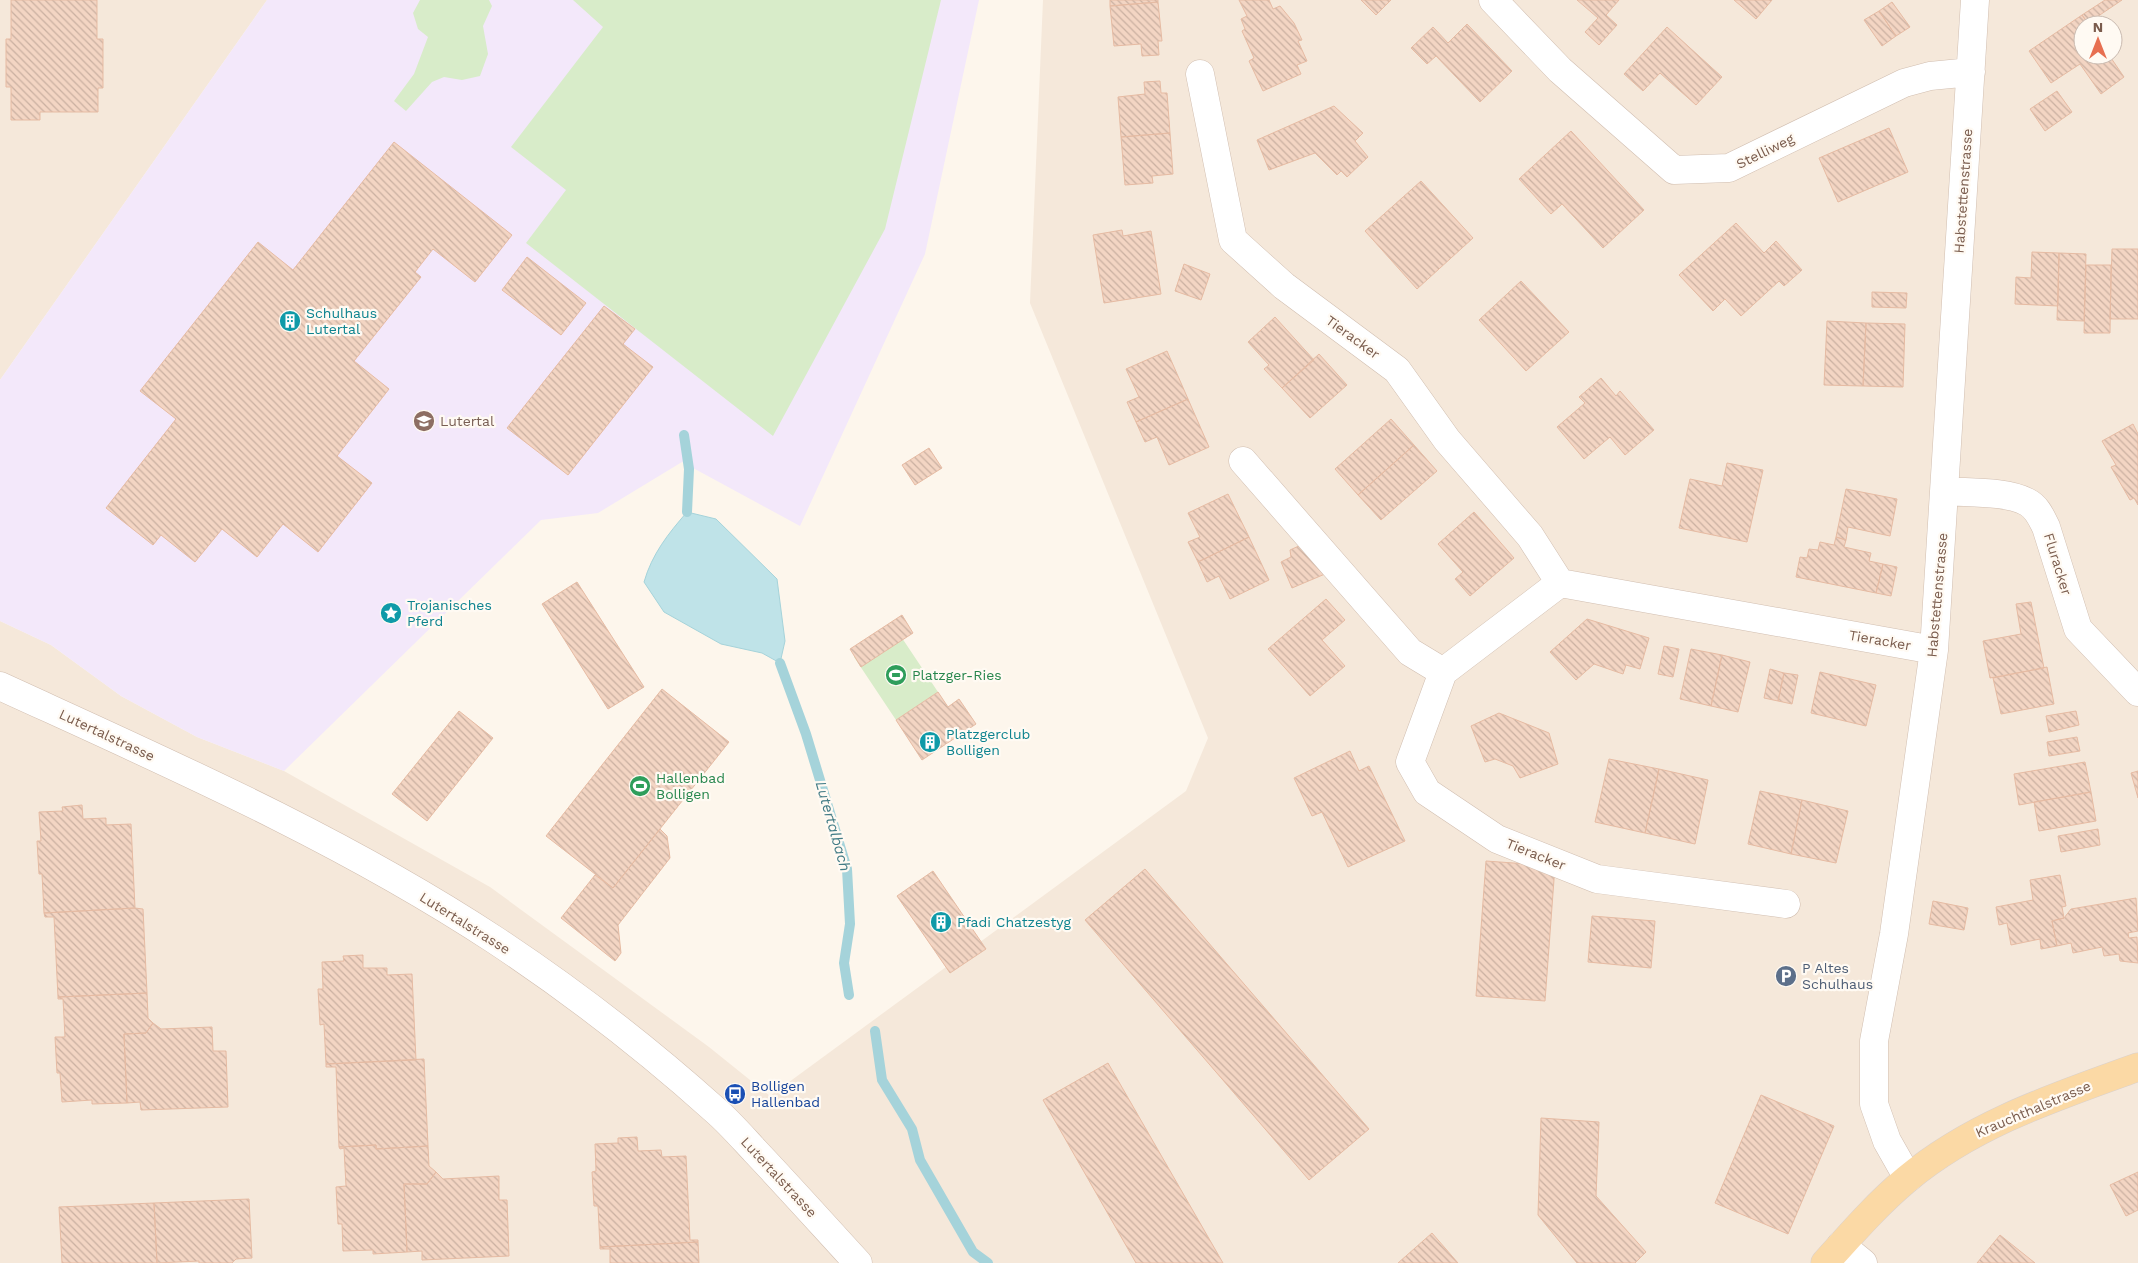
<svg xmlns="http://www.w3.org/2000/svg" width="2138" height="1263" font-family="'Work Sans',sans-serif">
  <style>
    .residential { fill: #f5e8da; fill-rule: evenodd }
    .education { fill: #f3e8fa }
    .pitch { fill: #d8ecc9 }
    .water { fill: #bfe3e8; stroke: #a5d3da }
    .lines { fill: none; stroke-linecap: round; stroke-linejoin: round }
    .stream { stroke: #a5d3da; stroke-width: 10 }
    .building { fill: url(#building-back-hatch); stroke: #e6bba3 }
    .minor-casing { stroke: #d1beb0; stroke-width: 29 }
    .major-casing { stroke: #dad1cd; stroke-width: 29 }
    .minor { stroke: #fff; stroke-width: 28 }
    .major { stroke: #fbd9a5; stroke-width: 28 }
    .labels { text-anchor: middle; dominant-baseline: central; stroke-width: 4.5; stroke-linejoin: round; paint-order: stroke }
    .street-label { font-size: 14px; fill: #7a5c4d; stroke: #fffaf3 }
    .culture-label { font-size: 14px; fill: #0d838f; stroke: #fffaf3; text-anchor: start }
    .education-label { font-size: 14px; fill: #785e54; stroke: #fffaf3; text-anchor: start }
    .leisure-label { font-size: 14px; fill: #27864d; stroke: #fffaf3; text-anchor: start }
    .service-label { font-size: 14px; fill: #4e5e75; stroke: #fffaf3; text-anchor: start }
    .transit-label { font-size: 14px; fill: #164399; stroke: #fffaf3; text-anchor: start }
    .water-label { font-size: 15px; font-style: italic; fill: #437c86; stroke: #fffaf3 }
  </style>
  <defs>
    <pattern id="building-back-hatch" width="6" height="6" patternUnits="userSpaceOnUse" patternTransform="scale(1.25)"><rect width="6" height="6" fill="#f3d5c3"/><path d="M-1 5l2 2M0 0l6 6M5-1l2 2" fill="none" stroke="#cab0a1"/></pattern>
  </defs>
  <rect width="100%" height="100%" fill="#fdf6ec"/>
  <!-- residential -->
  <path class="residential" d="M 0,0 L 267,0 L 0,380 Z
    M 1043,0 L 2138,0 L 2138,1263 L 0,1263 L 0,621 L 51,645 L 121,696 L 197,737 L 284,771 L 490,887 L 709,1047 L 770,1096 L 1186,791 L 1208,738 L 1030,303 ZM 2083,25 L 2113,25 L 2113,55 L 2083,55 Z"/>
  <!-- education -->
  <path class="education" d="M 267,0 L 979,0 L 925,254 L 800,526 L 682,462 L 598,513 L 541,520 L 284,771 L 197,737 L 121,696 L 51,645 L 0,621 L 0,380 Z"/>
  <!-- pitch -->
  <path class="pitch" d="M 420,0 L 489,0 L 492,6 L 483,26 L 488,54 L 480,76 L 462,80 L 444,77 L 432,82 L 406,111 L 394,101 L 414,74 L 428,37 L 418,29 L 413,13 Z
    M 573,0 L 941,0 L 885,229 L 773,436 L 526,243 L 566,190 L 511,147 L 603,27 Z
    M 896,629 L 938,692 L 896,720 L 854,657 Z"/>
  <!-- water -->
  <path class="water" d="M 687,512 L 716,519 L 777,579 L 785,641 L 780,663 L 762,653 L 721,644 L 664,612 L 644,582 C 652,554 668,534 687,512 Z"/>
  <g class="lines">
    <!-- stream -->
    <path class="stream" d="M 684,435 L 689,469 L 687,512
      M 780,663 L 806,734 L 847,869 L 850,924 L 844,963 L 849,995
      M 875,1031 L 882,1080 L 912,1129 L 920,1160 L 973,1252 L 988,1263"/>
  </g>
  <!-- building -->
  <path class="building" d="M 11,0 L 97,0 L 97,39 L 103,39 L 103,88 L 98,88 L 98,112 L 40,112 L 40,120 L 11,120 L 11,87 L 6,87 L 6,39 L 11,39 Z
    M 1110,0 L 1158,0 L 1158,2 L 1110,6 Z
    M 1239,0 L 1269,0 L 1273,9 L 1280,6 L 1294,23 L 1302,40 L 1298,41 L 1307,61 L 1297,65 L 1301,74 L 1263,91 L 1249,61 L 1254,58 L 1242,31 L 1245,29 L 1241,19 L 1247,16 Z
    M 1361,0 L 1391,0 L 1376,15 Z
    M 1577,0 L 1619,0 L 1606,15 L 1617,25 L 1599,45 L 1585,32 L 1598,18 Z
    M 1734,0 L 1772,0 L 1756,19 Z
    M 2105,0 L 2122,0 L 2088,23 L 2082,15 Z
    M 1158,2 L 1162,41 L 1158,41 L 1159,55 L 1142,56 L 1141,44 L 1114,46 L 1110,6 Z
    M 1892,2 L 1910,27 L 1896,36 L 1879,11 Z
    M 1879,11 L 1896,36 L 1882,46 L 1864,20 Z
    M 2082,15 L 2089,25 L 2083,25 L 2083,55 L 2109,55 L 2124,77 L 2101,94 L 2080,64 L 2051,83 L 2029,51 Z
    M 1467,24 L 1512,71 L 1480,102 L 1436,56 L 1427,64 L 1411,48 L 1433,27 L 1448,43 Z
    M 1667,27 L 1722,77 L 1696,105 L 1660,73 L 1643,91 L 1624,74 Z
    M 1160,81 L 1161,93 L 1167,93 L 1170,133 L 1121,137 L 1118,97 L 1145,94 L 1144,82 Z
    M 2057,91 L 2072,112 L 2045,131 L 2030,109 Z
    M 1334,106 L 1363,133 L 1355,141 L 1368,157 L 1347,177 L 1341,171 L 1337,175 L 1315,153 L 1269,170 L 1257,140 Z
    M 1889,128 L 1908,172 L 1838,202 L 1819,158 Z
    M 1571,131 L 1644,210 L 1603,248 L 1562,204 L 1551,214 L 1519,179 Z
    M 1170,133 L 1173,174 L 1152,176 L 1153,183 L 1125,185 L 1121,137 Z
    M 394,142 L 512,235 L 475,282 L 433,249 L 415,272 L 421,277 L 354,361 L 389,389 L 337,456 L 372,483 L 318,552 L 283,524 L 257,557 L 222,529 L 195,562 L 161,535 L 153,545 L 106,508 L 176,419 L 140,391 L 258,242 L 293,270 Z
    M 1421,181 L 1473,238 L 1417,289 L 1365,231 Z
    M 1736,223 L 1764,253 L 1776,241 L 1802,270 L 1784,286 L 1779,281 L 1741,316 L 1725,299 L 1713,311 L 1679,275 Z
    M 1122,230 L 1123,236 L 1151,231 L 1161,294 L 1104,303 L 1093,235 Z
    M 2112,249 L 2138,249 L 2138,319 L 2110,319 Z
    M 2032,252 L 2059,253 L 2058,306 L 2015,304 L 2016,277 L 2031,278 Z
    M 2059,253 L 2086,254 L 2084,321 L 2057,320 Z
    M 527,257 L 586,303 L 561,335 L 502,290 Z
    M 1184,264 L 1210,274 L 1201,300 L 1175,291 Z
    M 2086,265 L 2111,265 L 2110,333 L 2084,333 Z
    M 1521,281 L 1569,332 L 1526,371 L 1479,320 Z
    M 1872,292 L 1907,293 L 1906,308 L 1872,307 Z
    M 604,306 L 635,329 L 623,344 L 653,367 L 568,475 L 507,428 Z
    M 1275,317 L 1314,360 L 1282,388 L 1264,369 L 1269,365 L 1248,342 Z
    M 1827,321 L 1866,323 L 1863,386 L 1824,385 Z
    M 1866,323 L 1905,324 L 1903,387 L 1863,386 Z
    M 1167,351 L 1188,399 L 1136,422 L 1127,402 L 1139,397 L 1126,369 Z
    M 1319,354 L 1347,385 L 1310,418 L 1282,388 Z
    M 1601,378 L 1616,396 L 1620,391 L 1654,430 L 1625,455 L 1610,437 L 1584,459 L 1557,427 L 1585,403 L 1579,397 Z
    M 1188,399 L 1209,447 L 1169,465 L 1157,437 L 1145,442 L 1136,422 Z
    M 1391,419 L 1414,445 L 1358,495 L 1335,469 Z
    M 2133,424 L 2138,434 L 2138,505 L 2134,498 L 2130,500 L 2111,467 L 2116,465 L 2102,441 Z
    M 1414,445 L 1437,471 L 1381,520 L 1358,495 Z
    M 929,448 L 942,468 L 915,485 L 902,465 Z
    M 1727,463 L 1763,470 L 1747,542 L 1679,528 L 1690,479 L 1722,486 Z
    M 1846,489 L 1897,499 L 1890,536 L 1848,527 L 1846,540 L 1836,537 Z
    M 1228,494 L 1249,537 L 1198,562 L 1188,542 L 1200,537 L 1188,513 Z
    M 1474,512 L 1514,558 L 1470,596 L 1455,579 L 1463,572 L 1438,544 Z
    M 1249,537 L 1269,580 L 1230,599 L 1219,576 L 1207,582 L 1198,562 Z
    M 1836,537 L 1846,540 L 1844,547 L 1871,553 L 1869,561 L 1883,564 L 1876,593 L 1796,577 L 1800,557 L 1807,558 L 1809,549 L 1818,550 L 1820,542 L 1834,545 Z
    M 1301,545 L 1325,574 L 1292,588 L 1281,562 L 1291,557 L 1290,550 Z
    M 1883,564 L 1897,567 L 1891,596 L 1876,593 Z
    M 577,582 L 644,687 L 608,709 L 542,604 Z
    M 1326,599 L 1345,620 L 1322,640 L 1345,666 L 1310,696 L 1268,649 Z
    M 2031,602 L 2044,668 L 1990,678 L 1983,641 L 2021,634 L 2016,604 Z
    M 902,615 L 913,633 L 861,667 L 850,649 Z
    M 1587,619 L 1649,638 L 1640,669 L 1626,665 L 1623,674 L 1594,664 L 1576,680 L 1550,652 Z
    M 1664,646 L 1679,649 L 1673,677 L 1658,674 Z
    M 1691,649 L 1722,655 L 1711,706 L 1680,699 Z
    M 1722,655 L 1750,662 L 1738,712 L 1711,706 Z
    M 2047,667 L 2054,704 L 2001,714 L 1993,678 Z
    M 1770,669 L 1784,673 L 1778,701 L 1764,698 Z
    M 1820,672 L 1876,685 L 1866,726 L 1811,713 Z
    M 1784,673 L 1798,675 L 1792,704 L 1778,701 Z
    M 662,689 L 729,742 L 613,888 L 546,836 Z
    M 938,692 L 948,707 L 959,699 L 976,724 L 922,760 L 896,720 Z
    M 459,711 L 493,738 L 427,821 L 392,794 Z
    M 2076,711 L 2079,725 L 2049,732 L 2046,716 Z
    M 1499,713 L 1549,733 L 1558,764 L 1520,778 L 1513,766 L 1495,759 L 1485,762 L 1471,726 Z
    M 2077,737 L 2080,751 L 2049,756 L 2047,742 Z
    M 1350,751 L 1359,771 L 1369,766 L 1405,841 L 1348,867 L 1322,812 L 1312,816 L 1294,778 Z
    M 1609,759 L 1659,769 L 1645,833 L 1595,822 Z
    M 2085,762 L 2091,792 L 2019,805 L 2014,774 Z
    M 1659,769 L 1708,780 L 1695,844 L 1645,833 Z
    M 2138,771 L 2138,798 L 2131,773 Z
    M 1760,791 L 1802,800 L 1791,854 L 1748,844 Z
    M 2091,792 L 2096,821 L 2039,831 L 2034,802 Z
    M 1802,800 L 1848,811 L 1836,863 L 1791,854 Z
    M 82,805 L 83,819 L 106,818 L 106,825 L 131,824 L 135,908 L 44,913 L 42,874 L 39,874 L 37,841 L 41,841 L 39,812 L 63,811 L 62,807 Z
    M 660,829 L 667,836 L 670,858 L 618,925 L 621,953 L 615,961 L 561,918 L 595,875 L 613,888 Z
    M 2098,829 L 2100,845 L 2061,852 L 2058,836 Z
    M 1486,861 L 1555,866 L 1545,1001 L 1476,996 Z
    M 1145,869 L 1369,1129 L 1309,1180 L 1085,920 Z
    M 933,871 L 986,949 L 950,973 L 897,896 Z
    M 2060,875 L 2066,906 L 2062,907 L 2064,918 L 2052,921 L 2057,946 L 2041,949 L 2040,939 L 2011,945 L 2007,923 L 1999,925 L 1996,907 L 2033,900 L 2030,880 Z
    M 2136,898 L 2138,931 L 2128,933 L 2129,938 L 2137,937 L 2138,963 L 2120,961 L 2119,954 L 2104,956 L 2102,947 L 2073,953 L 2071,943 L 2057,946 L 2052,921 L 2064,918 L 2071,909 Z
    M 1933,901 L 1968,908 L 1964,930 L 1929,924 Z
    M 135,908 L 143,909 L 147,993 L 58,997 L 54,917 L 45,917 L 44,913 Z
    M 1592,916 L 1655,921 L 1651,968 L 1588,962 Z
    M 363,955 L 363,968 L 387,968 L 387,975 L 412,974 L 416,1060 L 326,1064 L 324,1024 L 320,1025 L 318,989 L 323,989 L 322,962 L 344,961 L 343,956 Z
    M 147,993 L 148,1018 L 153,1023 L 146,1033 L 124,1034 L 127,1103 L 92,1104 L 92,1100 L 62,1102 L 60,1073 L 57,1073 L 55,1037 L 65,1037 L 63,999 L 58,999 L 58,997 Z
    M 153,1023 L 161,1029 L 212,1027 L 213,1051 L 226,1051 L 228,1107 L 141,1110 L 140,1102 L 127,1103 L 124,1034 L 146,1033 Z
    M 424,1059 L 428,1146 L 376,1149 L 376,1145 L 339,1147 L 336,1067 L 326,1067 L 326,1064 Z
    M 1108,1063 L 1223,1263 L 1136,1263 L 1043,1100 Z
    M 1761,1095 L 1834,1126 L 1788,1234 L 1715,1203 Z
    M 1541,1118 L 1599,1122 L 1596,1196 L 1646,1252 L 1635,1263 L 1577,1263 L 1538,1215 Z
    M 637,1137 L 638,1151 L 661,1150 L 662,1157 L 686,1156 L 690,1240 L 698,1240 L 698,1242 L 600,1247 L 598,1206 L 594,1206 L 592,1172 L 596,1171 L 595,1144 L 618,1143 L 618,1138 Z
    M 376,1145 L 376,1149 L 428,1146 L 429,1166 L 436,1172 L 427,1184 L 404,1184 L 407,1252 L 373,1254 L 373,1250 L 343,1251 L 342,1224 L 338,1224 L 336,1187 L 346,1186 L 344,1148 L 340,1149 L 339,1147 Z
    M 436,1172 L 443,1179 L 499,1176 L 499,1200 L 507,1200 L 509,1256 L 422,1260 L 422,1251 L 407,1252 L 404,1184 L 427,1184 Z
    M 2138,1172 L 2138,1210 L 2126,1216 L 2110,1185 Z
    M 249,1199 L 252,1258 L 236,1259 L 232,1263 L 199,1263 L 199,1261 L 157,1263 L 154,1203 Z
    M 154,1203 L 157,1263 L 62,1263 L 59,1207 Z
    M 1432,1233 L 1458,1263 L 1398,1263 Z
    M 2000,1235 L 2035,1263 L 1977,1263 Z
    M 698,1242 L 699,1263 L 610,1263 L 610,1249 L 600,1249 L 600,1247 Z"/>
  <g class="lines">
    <!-- minor casing -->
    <g class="minor-casing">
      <path id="minor" d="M 1493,0 L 1560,70 L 1674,170 L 1729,168 L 1904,83 L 1930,76 L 1971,72
        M 1200,74 L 1233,240 L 1284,286 L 1397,370 L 1447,440 L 1530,536 L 1560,583
        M 1243,461 L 1410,652 L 1443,672
        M 1945,491 C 1968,493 2006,491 2027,502 C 2037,507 2041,517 2046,527 L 2078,629 L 2138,692
        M 0,686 C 168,763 340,838 495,940 C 572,991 646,1048 715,1110 C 729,1122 742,1137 755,1151 C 790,1188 824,1226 858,1263
        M 1786,904 L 1597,879 L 1497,839 L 1427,792 L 1410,762 L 1443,672 L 1560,583 L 1934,650
        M 1908,1178 L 1887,1141 L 1874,1104 L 1874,1041 L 1894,934 L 1934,650 L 1975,0
        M 1841,1245 L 1863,1263"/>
    </g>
    <!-- major casing -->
    <g class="major-casing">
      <path id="major" d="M 1825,1263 C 1851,1234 1877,1204 1907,1179 C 1974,1123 2058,1096 2138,1067"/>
    </g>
    <!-- minor -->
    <use href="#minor" class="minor"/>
    <!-- major -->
    <use href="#major" class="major"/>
  </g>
  <!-- icons -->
  <defs>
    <g id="building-disc" transform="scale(1.125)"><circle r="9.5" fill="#0f9aa8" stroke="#fffaf3"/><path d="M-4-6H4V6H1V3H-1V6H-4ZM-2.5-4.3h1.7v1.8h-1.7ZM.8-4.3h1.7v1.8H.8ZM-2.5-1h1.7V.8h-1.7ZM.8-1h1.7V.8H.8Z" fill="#fff"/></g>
    <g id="school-disc" transform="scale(1.125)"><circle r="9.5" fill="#8d6e63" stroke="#fffaf3"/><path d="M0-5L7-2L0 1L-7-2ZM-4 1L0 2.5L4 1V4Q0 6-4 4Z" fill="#fff"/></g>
    <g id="sight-disc" transform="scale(1.125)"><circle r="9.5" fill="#0f9aa8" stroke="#fffaf3"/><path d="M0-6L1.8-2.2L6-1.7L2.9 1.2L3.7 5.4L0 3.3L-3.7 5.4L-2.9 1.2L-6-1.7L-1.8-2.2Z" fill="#fff"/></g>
    <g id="stadium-disc" transform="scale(1.125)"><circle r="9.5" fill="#2e9e5b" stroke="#fffaf3"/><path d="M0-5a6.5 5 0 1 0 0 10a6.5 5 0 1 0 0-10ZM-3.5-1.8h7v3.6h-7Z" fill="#fff"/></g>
    <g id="parking-disc" transform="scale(1.125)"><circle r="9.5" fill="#5c6f8a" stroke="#fffaf3"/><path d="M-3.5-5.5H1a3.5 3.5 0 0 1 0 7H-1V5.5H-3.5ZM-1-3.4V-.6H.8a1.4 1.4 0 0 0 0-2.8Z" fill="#fff"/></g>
    <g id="bus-disc" transform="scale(1.125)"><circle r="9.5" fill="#1a4fb4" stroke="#fffaf3"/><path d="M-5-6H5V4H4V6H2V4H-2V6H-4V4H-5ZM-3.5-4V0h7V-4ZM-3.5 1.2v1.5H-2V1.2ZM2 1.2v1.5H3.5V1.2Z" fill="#fff"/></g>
  </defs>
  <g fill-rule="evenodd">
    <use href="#building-disc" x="290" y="321"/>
    <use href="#school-disc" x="424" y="421"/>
    <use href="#sight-disc" x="391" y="613"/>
    <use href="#stadium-disc" x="896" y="675"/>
    <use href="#building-disc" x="930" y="742"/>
    <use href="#stadium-disc" x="640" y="786"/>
    <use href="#building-disc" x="941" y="922"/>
    <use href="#parking-disc" x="1786" y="976"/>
    <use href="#bus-disc" x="735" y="1094"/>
  </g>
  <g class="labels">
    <!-- street labels -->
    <g class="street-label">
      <text transform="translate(1765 151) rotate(-26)">Stelliweg</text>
      <text transform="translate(1963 191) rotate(-86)">Habstettenstrasse</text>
      <text transform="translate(1353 337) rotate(36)">Tieracker</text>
      <text transform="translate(2058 564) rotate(73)">Fluracker</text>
      <text transform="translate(1937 595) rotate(-85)">Habstettenstrasse</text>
      <text transform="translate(1880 640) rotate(10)">Tieracker</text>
      <text transform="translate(107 735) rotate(25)">Lutertalstrasse</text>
      <text transform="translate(1536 854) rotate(22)">Tieracker</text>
      <text transform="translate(465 923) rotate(32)">Lutertalstrasse</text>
      <text transform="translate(2033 1109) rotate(-23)">Krauchthalstrasse</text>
      <text transform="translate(779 1177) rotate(47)">Lutertalstrasse</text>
    </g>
    <!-- culture labels -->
    <g class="culture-label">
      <text x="306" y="313">Schulhaus<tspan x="306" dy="16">Lutertal</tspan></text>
      <text x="407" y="605">Trojanisches<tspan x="407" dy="16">Pferd</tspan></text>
      <text x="946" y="734">Platzgerclub<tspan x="946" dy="16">Bolligen</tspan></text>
      <text x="957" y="922">Pfadi Chatzestyg</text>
    </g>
    <!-- education labels -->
    <g class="education-label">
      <text x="440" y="421">Lutertal</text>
    </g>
    <!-- leisure labels -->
    <g class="leisure-label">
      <text x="912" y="675">Platzger-Ries</text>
      <text x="656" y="778">Hallenbad<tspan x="656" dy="16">Bolligen</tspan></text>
    </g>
    <!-- service labels -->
    <g class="service-label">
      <text x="1802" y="968">P Altes<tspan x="1802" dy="16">Schulhaus</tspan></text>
    </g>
    <!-- transit labels -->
    <g class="transit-label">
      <text x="751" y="1086">Bolligen<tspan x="751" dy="16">Hallenbad</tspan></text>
    </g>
    <!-- water labels -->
    <g class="water-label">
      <text transform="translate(833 826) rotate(74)">Lutertalbach</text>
    </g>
  </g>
  <!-- north arrow -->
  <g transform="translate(2098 40)"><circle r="24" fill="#fffaf3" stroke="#cabbb1"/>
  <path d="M0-4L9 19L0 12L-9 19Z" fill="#e76f51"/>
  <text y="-8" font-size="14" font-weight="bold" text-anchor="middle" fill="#7a5c4d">N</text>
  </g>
</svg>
